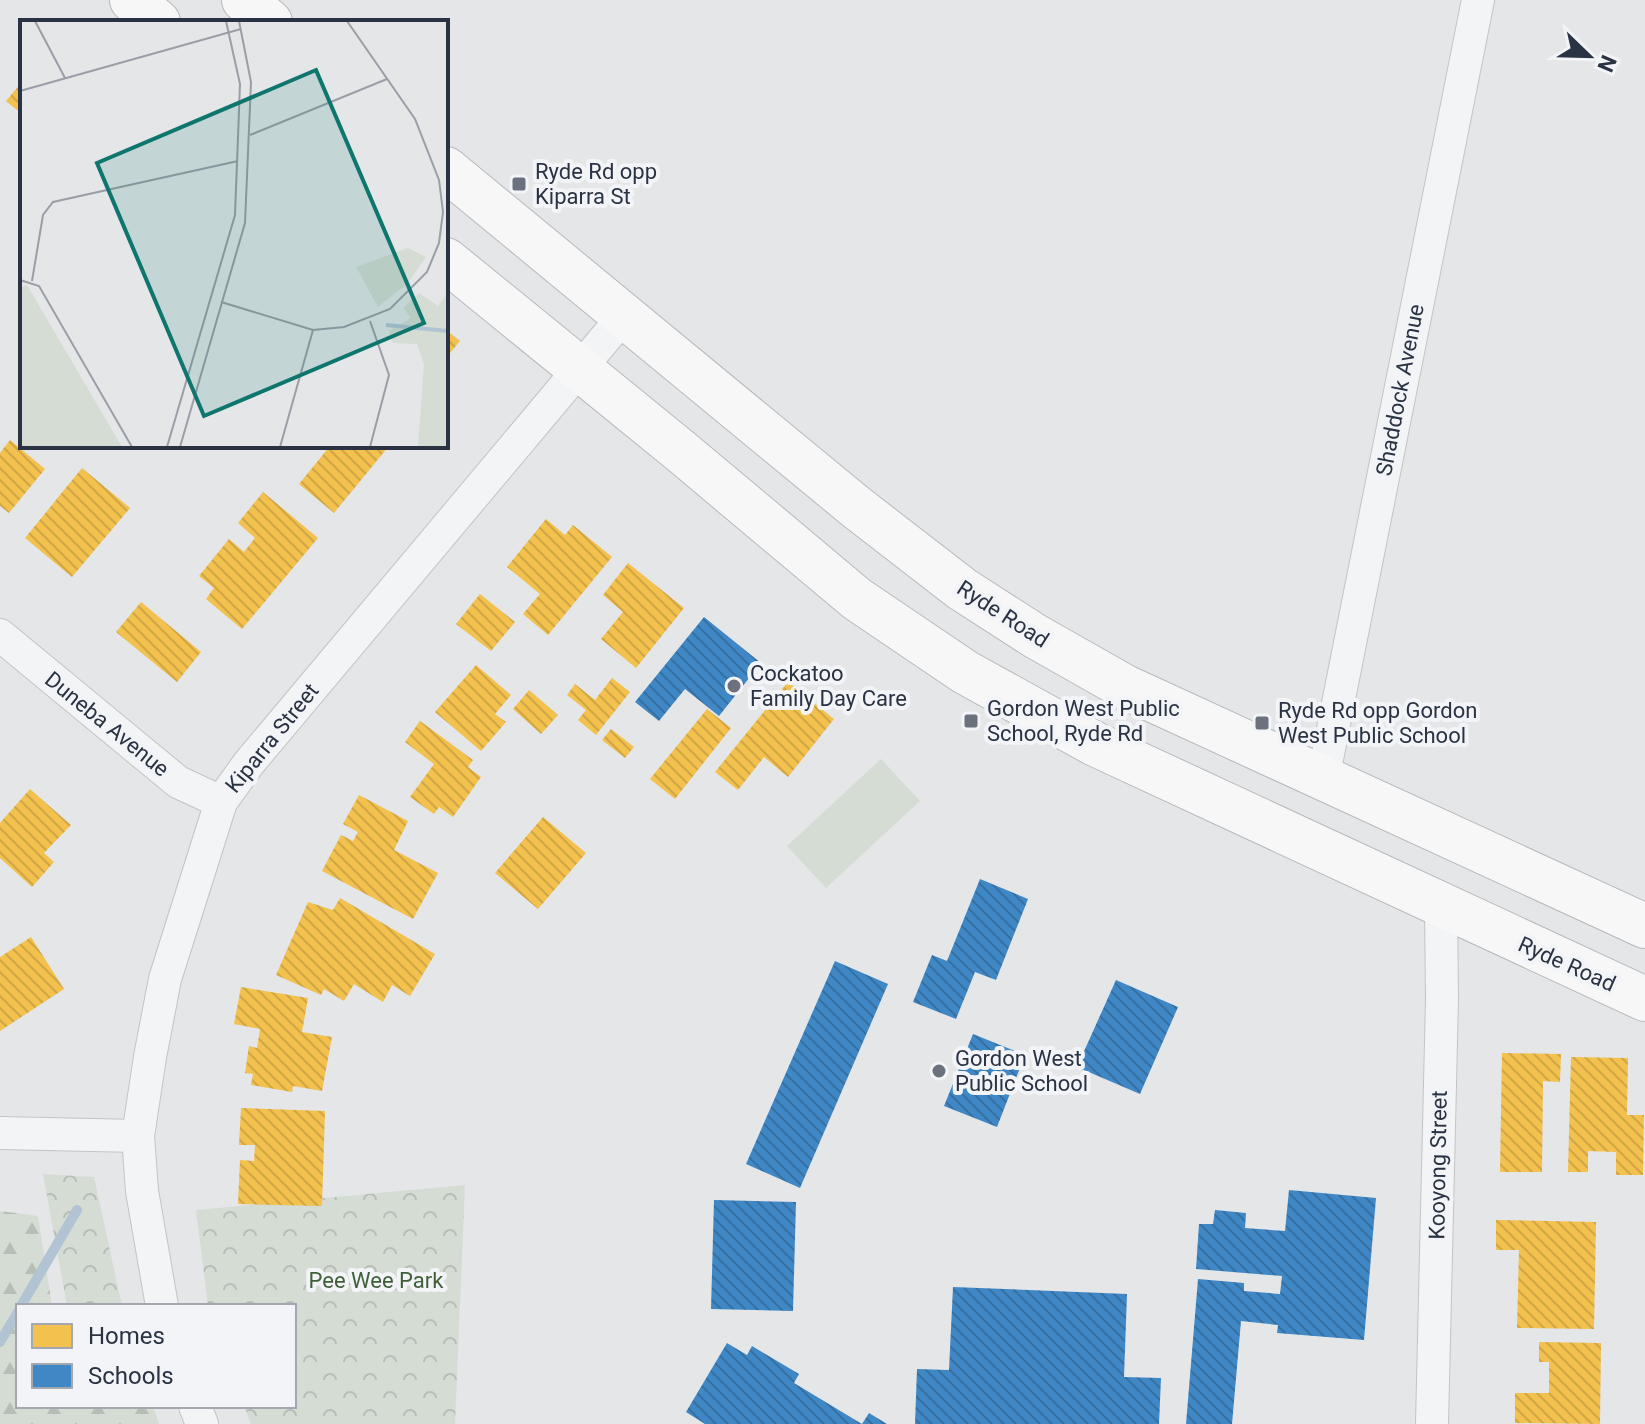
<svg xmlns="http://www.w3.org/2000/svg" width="1645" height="1424" font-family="Roboto,sans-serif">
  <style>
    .forest { fill: url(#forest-firs) }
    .park { fill: url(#park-crowns) }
    .pitch { fill: #d5dcd4 }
    .homes { fill: url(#homes-back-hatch) }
    .schools { fill: url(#schools-back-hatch) }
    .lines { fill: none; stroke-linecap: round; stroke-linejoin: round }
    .stream { stroke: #b2c3d4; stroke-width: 10 }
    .street-casing { stroke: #c2c4c6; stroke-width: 34 }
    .highway-casing { stroke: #b6b9bd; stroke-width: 46 }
    .street { stroke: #f3f4f6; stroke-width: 32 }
    .highway { stroke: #f7f7f7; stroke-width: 44 }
    .poi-dot { fill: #6b727d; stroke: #f2f4f8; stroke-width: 3 }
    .labels { text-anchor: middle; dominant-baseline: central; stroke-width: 8; stroke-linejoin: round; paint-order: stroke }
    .poi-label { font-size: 22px; fill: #2a3343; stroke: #f2f4f8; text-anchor: start }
    .street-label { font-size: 22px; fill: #2a3343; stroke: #f2f4f8 }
    .park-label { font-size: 22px; fill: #3f5f37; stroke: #f2f4f8 }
    .inset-river { fill: none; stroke: #b2c3d4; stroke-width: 4 }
    .inset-road { fill: none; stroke: #9a9ea6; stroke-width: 2 }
    .view { fill: #0f766e; fill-opacity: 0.15; stroke: #0f766e; stroke-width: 4 }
    .inset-edge { fill: none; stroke: #2a3343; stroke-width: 4 }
  </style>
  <defs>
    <pattern id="forest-firs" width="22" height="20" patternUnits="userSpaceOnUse" patternTransform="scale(2)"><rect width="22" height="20" fill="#d5dcd4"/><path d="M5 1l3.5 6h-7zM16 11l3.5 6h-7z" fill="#b7bdb7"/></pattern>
    <pattern id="park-crowns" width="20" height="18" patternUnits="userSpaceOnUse" patternTransform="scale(2)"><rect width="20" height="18" fill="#d5dcd4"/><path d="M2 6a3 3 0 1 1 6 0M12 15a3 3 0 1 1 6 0" fill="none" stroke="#b7bdb7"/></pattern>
    <pattern id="homes-back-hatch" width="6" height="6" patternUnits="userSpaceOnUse" patternTransform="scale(2)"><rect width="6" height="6" fill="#f2c14e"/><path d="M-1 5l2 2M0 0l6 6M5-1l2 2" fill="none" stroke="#d0a645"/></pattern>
    <pattern id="schools-back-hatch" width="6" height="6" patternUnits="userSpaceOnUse" patternTransform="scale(2)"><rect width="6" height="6" fill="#3f88c5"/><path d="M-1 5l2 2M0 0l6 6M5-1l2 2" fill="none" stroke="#3570a2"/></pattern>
  </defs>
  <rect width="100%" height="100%" fill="#e4e6e8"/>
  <!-- forest -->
  <path class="forest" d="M 0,1211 L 38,1216 L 52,1306 L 18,1306 L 18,1406 L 153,1406 L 159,1424 L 0,1424 Z"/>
  <!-- park -->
  <path class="park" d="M 43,1174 L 94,1177 L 122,1306 L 67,1306 Z
    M 465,1185 L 455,1424 L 251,1424 L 244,1406 L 294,1406 L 294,1306 L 208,1306 L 196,1210 Z"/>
  <!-- pitch -->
  <path class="pitch" d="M 881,759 L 920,801 L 826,888 L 787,846 Z"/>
  <!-- homes -->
  <path class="homes" d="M 22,82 L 22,114 L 6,101 Z
    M 446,330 L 460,341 L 446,358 Z
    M 10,440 L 45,469 L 9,513 L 0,506 L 0,453 Z
    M 330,446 L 389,446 L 334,513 L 299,484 Z
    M 82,468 L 130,508 L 72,577 L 25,538 Z
    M 263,492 L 318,538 L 242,629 L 206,599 L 214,588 L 199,576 L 229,539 L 244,552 L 255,538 L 238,523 Z
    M 546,519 L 565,535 L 573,525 L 612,557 L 548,635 L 523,614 L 540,594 L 507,567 Z
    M 628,563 L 684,608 L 636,668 L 601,639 L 623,612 L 603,595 Z
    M 480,594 L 515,622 L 491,651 L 456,624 Z
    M 141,602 L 201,652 L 177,682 L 116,632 Z
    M 476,665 L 511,695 L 495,714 L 506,722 L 481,751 L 435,712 Z
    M 612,678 L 630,692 L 596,735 L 578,720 L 586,710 L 567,695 L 575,684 L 595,700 Z
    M 788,682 L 834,719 L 788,777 L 764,757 L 738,790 L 715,772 Z
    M 529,690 L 558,715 L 541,734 L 513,709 Z
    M 707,709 L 731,728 L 675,799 L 650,779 Z
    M 420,721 L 473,760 L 468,767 L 481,777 L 453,817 L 439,807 L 434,814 L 410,797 L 434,764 L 405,742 Z
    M 611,729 L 634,747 L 625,758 L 602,740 Z
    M 30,789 L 71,825 L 44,853 L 54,862 L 32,887 L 0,858 L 0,823 Z
    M 359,795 L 408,821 L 394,850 L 438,873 L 413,919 L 322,871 L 341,835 L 353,841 L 358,832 L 343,824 Z
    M 543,817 L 586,853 L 538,909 L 495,873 Z
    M 340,898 L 435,954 L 410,996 L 392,985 L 383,1002 L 354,984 L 344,1001 L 324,989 L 321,995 L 276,975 L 308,902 L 333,910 Z
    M 31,937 L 64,989 L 0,1031 L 0,957 Z
    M 241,987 L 308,998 L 302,1032 L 332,1037 L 322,1091 L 293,1086 L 292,1092 L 251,1085 L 253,1074 L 245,1073 L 249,1046 L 257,1048 L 260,1029 L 234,1024 Z
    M 1502,1053 L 1561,1054 L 1560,1082 L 1543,1081 L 1542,1172 L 1500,1172 Z
    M 1571,1057 L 1628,1058 L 1627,1115 L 1644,1115 L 1643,1175 L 1616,1175 L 1616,1152 L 1588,1151 L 1588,1172 L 1568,1172 Z
    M 241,1108 L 325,1111 L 322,1206 L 238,1204 L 240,1160 L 254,1161 L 255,1145 L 239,1145 Z
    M 1496,1220 L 1596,1222 L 1594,1329 L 1517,1328 L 1519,1250 L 1496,1250 Z
    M 1539,1342 L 1601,1343 L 1600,1424 L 1515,1423 L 1515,1393 L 1549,1393 L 1549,1362 L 1539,1362 Z"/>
  <!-- schools -->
  <path class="schools" d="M 704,617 L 761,663 L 719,716 L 685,689 L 659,721 L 635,702 Z
    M 980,879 L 1028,899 L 996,980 L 975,972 L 956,1019 L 913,1002 L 932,955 L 947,961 Z
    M 835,961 L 888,984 L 800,1188 L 746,1164 Z
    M 1116,980 L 1178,1007 L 1140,1094 L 1077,1067 Z
    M 973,1034 L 1025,1055 L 997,1127 L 944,1106 Z
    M 1289,1190 L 1376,1198 L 1364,1340 L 1277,1333 L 1278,1325 L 1241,1321 L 1232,1424 L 1186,1424 L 1198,1279 L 1244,1283 L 1244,1291 L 1280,1294 L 1282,1276 L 1196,1269 L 1199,1224 L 1213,1224 L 1215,1210 L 1246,1213 L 1245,1228 L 1285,1231 Z
    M 714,1200 L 796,1202 L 793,1311 L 711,1309 Z
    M 953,1287 L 1127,1294 L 1124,1377 L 1161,1378 L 1159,1424 L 915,1424 L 917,1369 L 949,1370 Z
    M 727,1343 L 747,1355 L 752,1346 L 799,1374 L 794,1383 L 862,1424 L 869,1413 L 887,1424 L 705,1424 L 686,1412 Z"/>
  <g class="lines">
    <!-- stream -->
    <path class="stream" d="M 21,1306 L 77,1210
      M 0,1342 L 18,1312"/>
    <!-- street casing -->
    <g class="street-casing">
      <path id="street" d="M 0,635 L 178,782 L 221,802
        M 1323,779 L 1478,0
        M 0,1133 L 138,1136
        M 162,1306 L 142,1191 L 138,1136 L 150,1057 L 165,979 L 221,802 L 249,763 L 624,316
        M 195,1406 L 202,1424
        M 1432,1424 L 1442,999 L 1441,907"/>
    </g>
    <!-- highway casing -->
    <g class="highway-casing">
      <path id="highway" d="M 132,0 L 158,22
        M 244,0 L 270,22
        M 446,169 L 856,507 L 962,589 L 1035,636 L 1125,687 L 1645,926
        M 446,260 L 683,453 L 857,599 L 965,672 L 1095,744 L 1645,999"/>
    </g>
    <!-- street -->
    <use href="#street" class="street"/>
    <!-- highway -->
    <use href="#highway" class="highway"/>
  </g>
  <!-- markers -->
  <g class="poi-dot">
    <rect x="511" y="176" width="16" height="16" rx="4"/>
    <circle cx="734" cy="686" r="8"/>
    <rect x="963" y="713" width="16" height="16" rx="4"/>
    <rect x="1254" y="715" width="16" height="16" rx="4"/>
    <circle cx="939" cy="1071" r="8"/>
  </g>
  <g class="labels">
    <!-- poi labels -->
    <g class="poi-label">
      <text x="535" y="171">Ryde Rd opp<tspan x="535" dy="25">Kiparra St</tspan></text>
      <text x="750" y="673">Cockatoo<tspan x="750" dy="25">Family Day Care</tspan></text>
      <text x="987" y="708">Gordon West Public<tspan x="987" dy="25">School, Ryde Rd</tspan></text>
      <text x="1278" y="710">Ryde Rd opp Gordon<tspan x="1278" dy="25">West Public School</tspan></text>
      <text x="955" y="1058">Gordon West<tspan x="955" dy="25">Public School</tspan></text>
    </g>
    <!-- street labels -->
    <g class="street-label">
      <text transform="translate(1400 390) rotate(-79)">Shaddock Avenue</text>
      <text transform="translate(1003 614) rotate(33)">Ryde Road</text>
      <text transform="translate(107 724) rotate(39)">Duneba Avenue</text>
      <text transform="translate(272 738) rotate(-51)">Kiparra Street</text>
      <text transform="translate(1567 964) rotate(24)">Ryde Road</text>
      <text transform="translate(1438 1165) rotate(-89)">Kooyong Street</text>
    </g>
    <!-- park labels -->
    <g class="park-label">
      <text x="376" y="1280">Pee Wee Park</text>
    </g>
  </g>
  <!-- overview -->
  <g transform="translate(20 20)">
    <rect width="428" height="428" fill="#e4e6e8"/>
    <path d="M 399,273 L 418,286 L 428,273 L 428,427 L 398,427 L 404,344 L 397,324 L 373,323 L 369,311 L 391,298 L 383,288 Z" fill="#d5dcd4"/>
    <path d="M 388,228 L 406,237 L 387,264 L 358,287 L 336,247 ZM 7,265 L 102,427 L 0,427 L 0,268 Z" fill="#d5dcd4"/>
    <path class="inset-river" d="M 366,305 L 428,311"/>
    <path class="inset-road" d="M 15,1 L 45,58M 0,71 L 221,9M 230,115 L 367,59M 0,260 L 19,266 L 112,427M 12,261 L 23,195 L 33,182 L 218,141M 201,282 L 293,310 L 324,307 L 370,289 L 407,252 L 419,223 L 423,192 L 419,160 L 395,99 L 327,1M 147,427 L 215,195 L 220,64 L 206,1M 160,427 L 225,203 L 231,62 L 219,1M 260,427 L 293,310M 350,427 L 369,355 L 350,301"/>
    <path class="view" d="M 296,50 L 404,303 L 184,396 L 77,143 Z"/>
    <rect width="428" height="428" class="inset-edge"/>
  </g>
  <!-- legend -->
  <rect x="16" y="1304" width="280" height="104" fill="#f2f4f8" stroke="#a2a7b0" stroke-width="2"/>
  <rect x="32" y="1324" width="40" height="24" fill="#f2c14e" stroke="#a2a7b0" stroke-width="2"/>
  <text x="88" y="1344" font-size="24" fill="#2a3343">Homes</text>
  <rect x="32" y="1364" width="40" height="24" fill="#3f88c5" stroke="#a2a7b0" stroke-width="2"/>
  <text x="88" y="1384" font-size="24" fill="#2a3343">Schools</text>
  <!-- north arrow -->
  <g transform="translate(1589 56) rotate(113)" stroke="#f2f4f8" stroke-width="6" paint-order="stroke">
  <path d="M0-6L14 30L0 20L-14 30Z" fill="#2a3343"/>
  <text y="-12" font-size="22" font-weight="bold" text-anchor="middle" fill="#2a3343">N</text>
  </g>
</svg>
